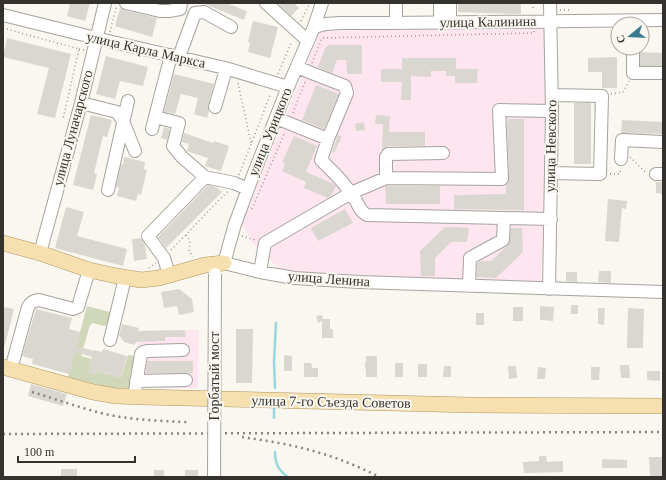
<svg xmlns="http://www.w3.org/2000/svg" width="666" height="480" font-family="'Times New Roman',serif">
  <style>
    .commercial { fill: #fee5f0 }
    .green { fill: #d1d7b9 }
    .lines { fill: none; stroke-linecap: round; stroke-linejoin: round }
    .stream { stroke: #96d8df; stroke-width: 2.5 }
    .building { fill: #dad7d0 }
    .minor-casing { stroke: #a5a39c; stroke-width: 14 }
    .major-casing { stroke: #ae9560; stroke-width: 16 }
    .path { stroke: #999792; stroke-width: 1.5; stroke-dasharray: 1 3; stroke-linecap: butt }
    .minor { stroke: #fff; stroke-width: 12 }
    .major { stroke: #f6e0af; stroke-width: 15 }
    .rail { stroke: #878580; stroke-width: 2.5; stroke-dasharray: 2 4; stroke-linecap: butt }
    .minor-bridge-casing { stroke: #a5a39c; stroke-width: 14; stroke-linecap: butt }
    .minor-bridge { stroke: #fff; stroke-width: 12 }
    .labels { text-anchor: middle; dominant-baseline: central; stroke-width: 4; stroke-linejoin: round; paint-order: stroke }
    .street-label { font-size: 14px; fill: #33322f; stroke: #f9f7f0 }
  </style>
  <rect width="100%" height="100%" fill="#f9f7f0"/>
  <!-- commercial -->
  <path class="commercial" d="M 544,27 L 546,91 L 546,163 L 541,284 L 285,271 L 280,269 L 258,249 L 251,241 L 242,224 L 320,31 Z
    M 199,330 L 198,388 L 129,388 L 135,356 L 141,331 Z"/>
  <!-- green -->
  <path class="green" d="M 87,306 L 113,313 L 110,325 L 103,326 L 93,323 L 90,325 L 81,356 L 92,359 L 97,371 L 121,378 L 128,355 L 135,356 L 129,388 L 114,388 L 102,386 L 68,377 Z"/>
  <g class="lines">
    <!-- stream -->
    <path class="stream" d="M 275,388 L 274,362 L 276,323
      M 274,418 L 274,408
      M 275,452 C 275,464 279,471 288,477"/>
  </g>
  <!-- building -->
  <path class="building" d="M 70,3 L 90,3 L 85,21 L 67,16 Z
    M 202,3 L 226,3 L 247,11 L 244,20 Z
    M 277,3 L 294,3 L 299,8 L 291,16 Z
    M 458,3 L 521,3 L 521,14 L 458,12 Z
    M 120,8 L 124,10 L 157,18 L 152,37 L 115,26 Z
    M 253,21 L 278,27 L 270,58 L 248,52 L 250,42 L 248,42 Z
    M 7,38 L 71,54 L 55,118 L 37,114 L 49,68 L 3,57 Z
    M 329,45 L 362,45 L 362,74 L 347,74 L 346,60 L 337,60 L 332,73 L 318,67 L 325,48 Z
    M 640,52 L 663,53 L 663,66 L 640,66 Z
    M 106,56 L 148,67 L 143,86 L 120,81 L 115,99 L 96,94 Z
    M 617,57 L 617,88 L 602,88 L 602,72 L 588,72 L 588,58 Z
    M 402,58 L 456,58 L 456,69 L 478,69 L 477,83 L 455,83 L 455,76 L 446,76 L 446,71 L 431,71 L 431,77 L 411,76 L 411,100 L 401,100 L 402,82 L 381,82 L 381,69 L 402,69 Z
    M 174,74 L 214,84 L 208,105 L 209,111 L 207,118 L 194,114 L 198,98 L 181,94 L 175,114 L 164,112 Z
    M 316,85 L 339,94 L 324,129 L 302,120 Z
    M 574,103 L 591,103 L 591,164 L 574,164 Z
    M 91,115 L 112,120 L 107,137 L 103,136 L 94,173 L 97,174 L 93,190 L 73,185 Z
    M 376,115 L 390,116 L 389,132 L 425,132 L 425,146 L 388,146 L 382,149 L 383,124 L 375,124 Z
    M 507,119 L 524,119 L 524,210 L 454,209 L 454,195 L 506,194 L 506,186 L 508,183 L 509,179 Z
    M 622,120 L 663,122 L 663,134 L 621,133 Z
    M 364,122 L 365,130 L 356,131 L 355,124 Z
    M 164,127 L 170,129 L 167,140 L 161,138 Z
    M 184,133 L 213,143 L 214,141 L 229,146 L 221,171 L 205,166 L 208,158 L 187,151 L 189,144 L 182,142 Z
    M 338,135 L 342,136 L 334,153 L 332,152 Z
    M 294,136 L 317,146 L 306,172 L 334,184 L 336,186 L 331,196 L 328,198 L 304,188 L 306,182 L 282,171 L 285,164 L 282,162 Z
    M 124,157 L 145,162 L 144,169 L 147,170 L 141,195 L 138,194 L 136,201 L 117,196 L 119,188 L 116,187 L 121,164 L 123,165 Z
    M 656,182 L 663,182 L 663,194 L 656,193 Z
    M 208,185 L 216,187 L 222,192 L 166,248 L 158,237 Z
    M 385,186 L 440,186 L 440,204 L 386,204 Z
    M 608,199 L 627,201 L 626,209 L 622,208 L 619,242 L 605,241 Z
    M 66,207 L 84,212 L 77,236 L 127,249 L 123,266 L 55,248 Z
    M 345,209 L 353,223 L 318,241 L 311,228 Z
    M 445,227 L 469,228 L 467,242 L 451,242 L 435,258 L 435,276 L 421,276 L 420,251 Z
    M 511,228 L 522,228 L 523,252 L 496,278 L 477,277 L 477,263 L 481,261 L 491,261 L 509,244 L 510,240 Z
    M 141,238 L 145,245 L 147,259 L 134,261 L 132,239 Z
    M 599,271 L 611,271 L 611,283 L 598,282 Z
    M 566,272 L 577,272 L 577,282 L 566,281 Z
    M 179,289 L 192,299 L 194,312 L 179,315 L 177,306 L 164,308 L 161,292 Z
    M 571,305 L 578,305 L 578,314 L 571,314 Z
    M 540,306 L 554,307 L 553,321 L 540,320 Z
    M 5,307 L 14,309 L 5,345 L 3,345 L 3,314 Z
    M 513,307 L 523,307 L 523,321 L 513,321 Z
    M 598,308 L 605,308 L 604,325 L 598,324 Z
    M 628,308 L 644,309 L 643,348 L 627,348 Z
    M 36,309 L 72,318 L 69,329 L 80,332 L 77,346 L 94,351 L 94,350 L 102,352 L 103,349 L 127,356 L 121,378 L 97,371 L 96,375 L 88,373 L 92,357 L 75,352 L 69,374 L 32,364 L 33,359 L 22,356 Z
    M 476,313 L 484,313 L 484,325 L 476,325 Z
    M 322,315 L 323,319 L 330,319 L 330,329 L 333,329 L 333,338 L 322,338 L 322,321 L 318,323 L 316,316 Z
    M 122,324 L 139,328 L 138,331 L 185,330 L 186,337 L 165,337 L 165,341 L 136,342 L 135,345 L 124,342 L 119,335 Z
    M 236,329 L 253,329 L 252,383 L 236,383 Z
    M 284,355 L 292,356 L 292,371 L 284,371 Z
    M 366,356 L 377,356 L 377,377 L 366,377 L 366,369 L 365,369 L 365,362 L 366,362 Z
    M 147,361 L 193,361 L 193,373 L 146,373 Z
    M 304,363 L 311,363 L 312,368 L 318,368 L 318,377 L 304,377 Z
    M 395,363 L 403,363 L 403,377 L 395,377 Z
    M 418,364 L 427,364 L 427,377 L 418,377 Z
    M 620,365 L 629,365 L 630,378 L 621,378 Z
    M 444,366 L 451,366 L 451,377 L 443,377 Z
    M 508,366 L 516,366 L 517,378 L 509,379 Z
    M 538,367 L 546,368 L 545,379 L 537,379 Z
    M 591,367 L 600,367 L 599,380 L 591,380 Z
    M 647,371 L 660,371 L 660,381 L 647,380 Z
    M 31,384 L 67,394 L 63,406 L 28,396 Z
    M 539,456 L 546,456 L 547,462 L 563,461 L 563,472 L 524,473 L 523,462 L 539,461 Z
    M 649,457 L 663,457 L 663,473 L 662,473 L 662,477 L 650,477 Z
    M 602,459 L 627,460 L 627,468 L 602,468 Z
    M 61,469 L 77,469 L 77,477 L 61,477 Z
    M 154,470 L 164,470 L 164,477 L 154,477 Z
    M 185,470 L 198,470 L 198,477 L 185,477 Z"/>
  <g class="lines">
    <!-- minor casing -->
    <g class="minor-casing">
      <path id="minor" d="M 126,3 L 160,11 L 169,11 L 180,9 L 181,3
        M 266,3 L 308,41
        M 322,3 L 314,27 L 288,87 L 252,178 L 235,224 L 224,263 L 260,272 L 294,278 L 360,282 L 663,292
        M 396,3 L 396,23
        M 3,15 L 108,41 L 225,68 L 288,87
        M 440,22 L 440,3
        M 450,22 L 450,3
        M 314,27 L 326,24 L 340,23 L 390,23 L 663,20
        M 633,48 L 633,73 L 663,73
        M 170,55 L 169,63 L 155,117 L 179,123 L 173,146 L 182,157 L 205,177 L 234,183 L 248,189
        M 179,57 L 195,13 L 204,12 L 231,27
        M 297,67 L 309,72 L 345,86 L 347,93 L 328,139 L 321,160 C 334,173 347,185 356,201 C 359,207 361,212 367,215 L 504,218
        M 81,103 L 117,112 L 123,121 L 135,151
        M 215,107 L 224,76 L 225,68
        M 276,118 L 328,139
        M 152,129 L 155,117
        M 621,159 L 622,140 L 663,142
        M 551,173 L 600,174 L 602,96 L 552,95
        M 656,174 L 663,174
        M 386,178 L 386,157 L 388,154 L 443,153
        M 108,190 L 128,101
        M 40,253 L 81,103 L 105,3
        M 260,272 L 265,243 L 351,193 L 386,178 L 502,179 L 499,110 L 552,111
        M 169,275 L 164,258 L 148,236 L 205,177
        M 469,286 L 470,258 L 503,240 L 504,218 L 551,219
        M 549,289 L 552,111 L 550,3
        M 110,340 L 125,278
        M 11,369 L 28,307 C 31,302 33,301 39,300 L 73,309 L 78,307 L 89,270
        M 136,381 L 186,380
        M 134,397 L 141,354 L 143,352 L 147,351 L 183,350"/>
    </g>
    <!-- major casing -->
    <g class="major-casing">
      <path id="major" d="M 3,243 L 40,253 L 89,270 L 117,276 L 141,280 L 159,278 L 205,265 L 224,263
        M 3,367 L 93,392 L 116,396 L 142,397 L 472,405 L 663,406"/>
    </g>
    <!-- path -->
    <path class="path" d="M 533,3 L 533,11
      M 560,10 L 571,10
      M 301,21 L 310,3
      M 3,28 L 79,49 L 63,119
      M 110,32 L 117,5
      M 79,49 L 84,50
      M 312,63 L 322,38 L 534,33 L 534,31
      M 278,74 L 292,41
      M 238,83 L 251,143
      M 611,94 L 623,92 L 629,81
      M 293,113 L 305,82
      M 630,157 L 646,173
      M 610,174 L 620,174 L 621,168
      M 239,175 L 271,93
      M 252,209 L 285,132
      M 186,235 L 190,241 L 189,250 L 193,257
      M 242,236 L 255,240
      M 171,250 L 228,191
      M 149,268 L 156,263"/>
    <!-- minor -->
    <use href="#minor" class="minor"/>
    <!-- major -->
    <use href="#major" class="major"/>
    <!-- rail -->
    <path class="rail" d="M 32,392 C 56,399 80,408 105,414 C 132,420 160,421 187,422
      M 3,434 L 663,432
      M 242,437 C 268,441 295,445 320,453 C 341,459 361,468 380,477"/>
    <!-- minor-bridge casing -->
    <g class="minor-bridge-casing">
      <path id="minor-bridge" d="M 214,477 L 215,274"/>
    </g>
    <!-- minor-bridge -->
    <use href="#minor-bridge" class="minor-bridge"/>
  </g>
  <g class="labels">
    <!-- street labels -->
    <g class="street-label">
      <text transform="translate(488 22) rotate(-1)">улица Калинина</text>
      <text transform="translate(146 50) rotate(13)">улица Карла Маркса</text>
      <text transform="translate(73 128) rotate(-75)">улица Луначарского</text>
      <text transform="translate(270 132) rotate(-68)">улица Урицкого</text>
      <text transform="translate(551 146) rotate(-89)">улица Невского</text>
      <text transform="translate(329 279) rotate(4)">улица Ленина</text>
      <text transform="translate(214 376) rotate(-90)">Горбатый мост</text>
      <text transform="translate(331 402) rotate(1)">улица 7-го Съезда Советов</text>
    </g>
  </g>
  <!-- border -->
  <rect width="666" height="480" fill="none" stroke="#33322f" stroke-width="8"/>
  <!-- north arrow -->
  <g transform="translate(630 36) rotate(252)"><circle r="19" fill="#f9f7f0" stroke="#aaa8a3"/>
  <path d="M0-3L7 15L0 10L-7 15Z" fill="#3b7b8f"/>
  <text y="-6" font-size="11" font-weight="bold" text-anchor="middle" fill="#33322f">С</text>
  </g>
  <!-- scale -->
  <path d="M18 456v6h117v-6" fill="none" stroke="#33322f" stroke-width="2"/>
  <text x="24" y="456" font-size="12" fill="#33322f" stroke="#f9f7f0" stroke-width="3" paint-order="stroke">100 m</text>
</svg>
